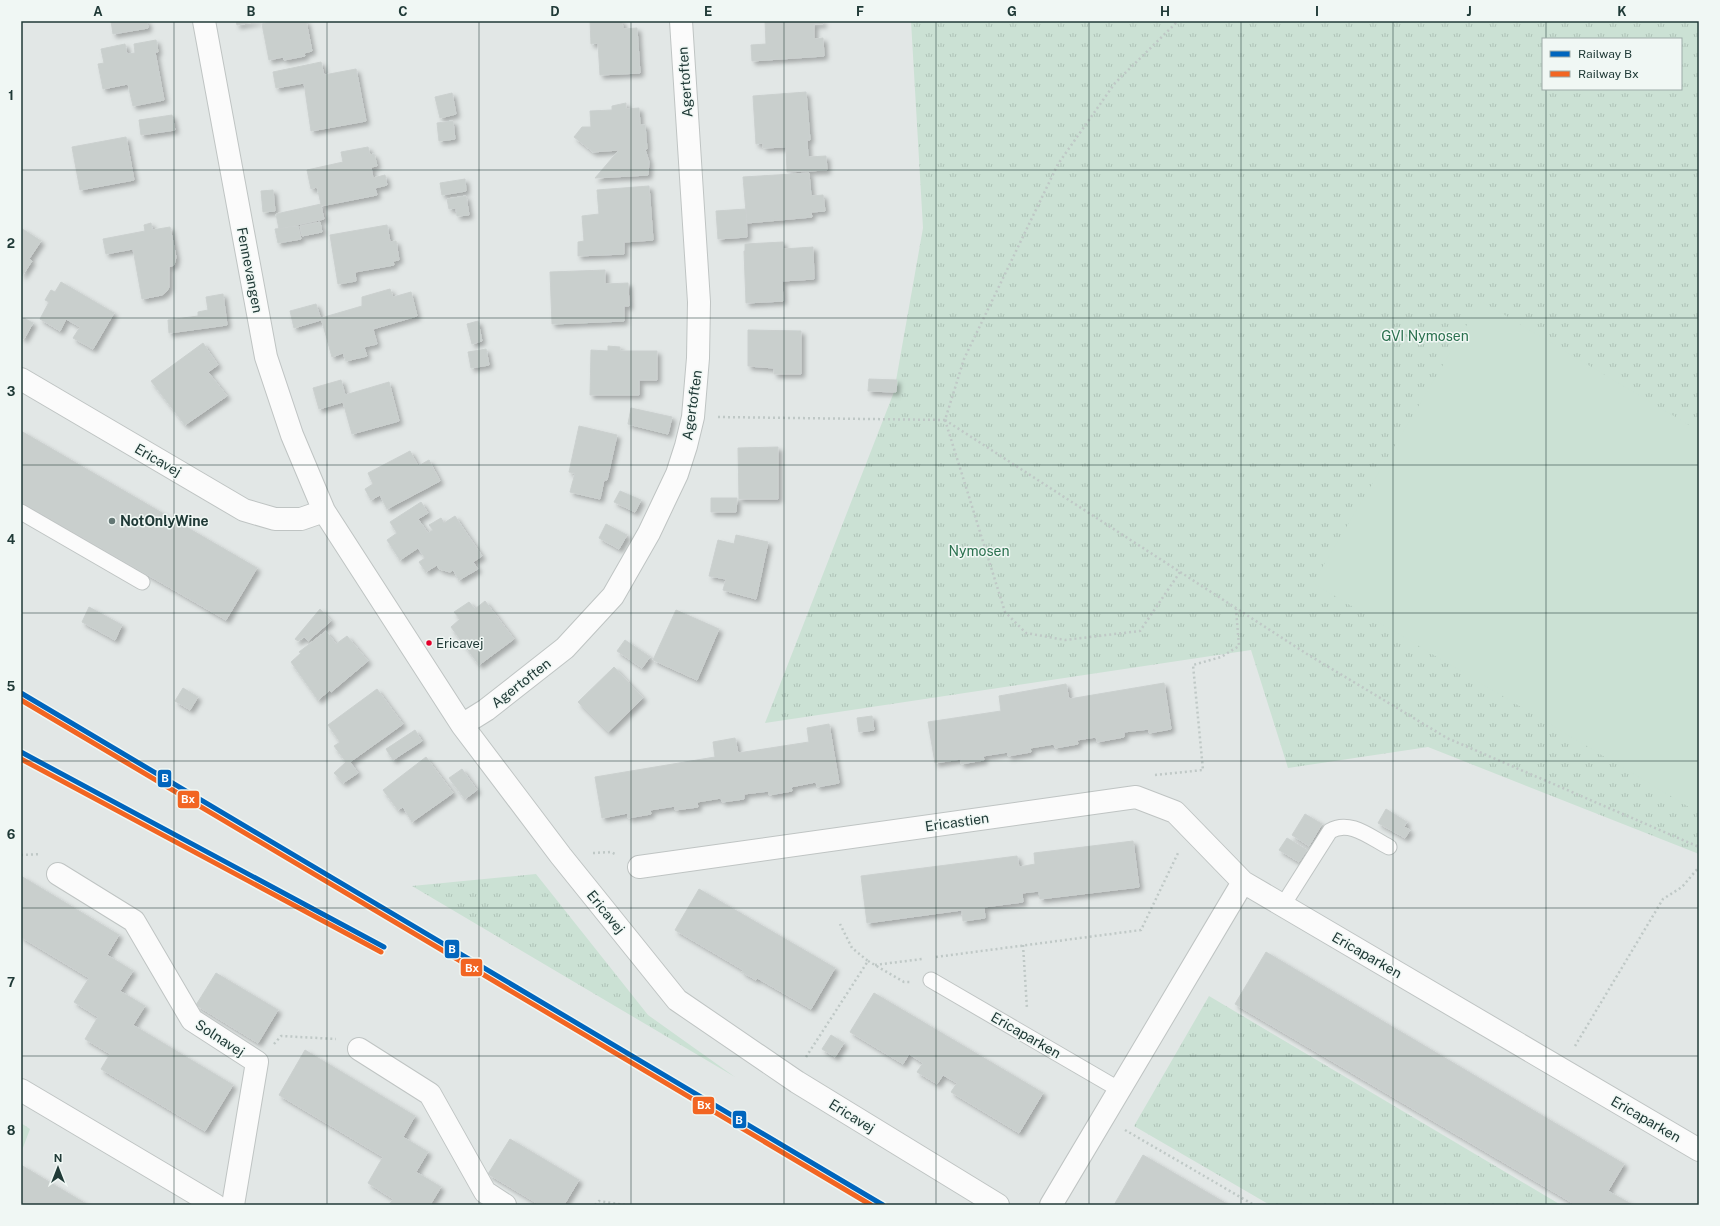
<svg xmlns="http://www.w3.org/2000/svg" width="1720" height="1226" font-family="'Public Sans',sans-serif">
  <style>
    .grass { fill: url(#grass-tufts); fill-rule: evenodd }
    .garden { fill: #cbe1d4 }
    .building { fill: #c9cfcd; stroke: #cbd0cf; filter: url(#shadow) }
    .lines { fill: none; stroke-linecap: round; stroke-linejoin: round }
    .lane-casing { stroke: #bfc4c3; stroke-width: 17 }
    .street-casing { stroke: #bfc4c3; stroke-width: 24 }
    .path { stroke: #bfc8c6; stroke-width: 2.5; stroke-dasharray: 2 3; stroke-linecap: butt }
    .lane { stroke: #fbfbfb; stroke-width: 15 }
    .street { stroke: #fbfbfb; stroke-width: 22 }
    .rail-1-casing { stroke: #f0f7f4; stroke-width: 8 }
    .rail-2-casing { stroke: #f0f7f4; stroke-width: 8 }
    .rail-1 { stroke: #0065bd; stroke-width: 5 }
    .rail-2 { stroke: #f26522; stroke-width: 5 }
    .grid { fill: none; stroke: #203a37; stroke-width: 1; stroke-opacity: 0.55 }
    .poi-dot { fill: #647774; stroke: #f0f7f4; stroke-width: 1.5 }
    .bus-dot { fill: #e4002b; stroke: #f0f7f4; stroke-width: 1.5 }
    .labels { text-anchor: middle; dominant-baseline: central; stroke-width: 3; stroke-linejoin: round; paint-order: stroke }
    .bus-label { font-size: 13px; fill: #203a37; stroke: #f0f7f4; text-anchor: start }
    .street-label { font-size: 14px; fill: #203a37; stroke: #f0f7f4 }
    .park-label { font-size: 14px; fill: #2b714f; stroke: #f0f7f4 }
    .poi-label { font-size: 14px; font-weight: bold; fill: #203a37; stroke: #f0f7f4; text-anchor: start }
    .line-badge { stroke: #f0f7f4; stroke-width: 1.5 }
    .badge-label { font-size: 11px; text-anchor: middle; font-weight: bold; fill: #fff }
    .neatline { fill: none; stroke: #203a37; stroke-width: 1.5 }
    .grid-label { font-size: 13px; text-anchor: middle; font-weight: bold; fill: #203a37 }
  </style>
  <defs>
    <pattern id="grass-tufts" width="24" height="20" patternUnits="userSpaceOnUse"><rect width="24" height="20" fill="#cbe1d4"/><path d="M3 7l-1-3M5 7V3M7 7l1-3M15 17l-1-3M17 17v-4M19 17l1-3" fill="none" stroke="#aec2b7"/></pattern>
    <filter id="shadow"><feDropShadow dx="3.5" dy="3.5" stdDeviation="2" flood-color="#0004"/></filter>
  </defs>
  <rect width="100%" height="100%" fill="#e2e7e6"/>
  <!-- grass -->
  <path class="grass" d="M 911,21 L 1699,21 L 1699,854 L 1428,747 L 1288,768 L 1251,650 L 765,723 L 894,392 L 923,228 ZM 1543,39 L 1681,39 L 1681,89 L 1543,89 Z
    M 536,874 L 648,1015 L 735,1077 L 412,886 Z
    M 1209,996 L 1561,1205 L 1270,1205 L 1134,1126 Z
    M 21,1123 L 30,1129 L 21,1153 Z"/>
  <!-- garden -->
  <path class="garden" d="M 1481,301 L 1699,431 L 1699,813 L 1313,583 Z"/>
  <!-- building -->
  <path class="building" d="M 111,21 L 147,21 L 148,28 L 113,34 Z
    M 236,21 L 259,21 L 237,25 Z
    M 306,21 L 312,51 L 304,53 L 305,56 L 284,60 L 283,57 L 269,60 L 262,24 L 272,21 Z
    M 590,21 L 622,21 L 623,29 L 637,28 L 640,73 L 600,75 L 598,43 L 591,44 Z
    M 765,21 L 823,21 L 823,24 L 814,24 L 814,39 L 823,38 L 824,56 L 752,61 L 751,45 L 766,44 Z
    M 156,40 L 158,52 L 155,52 L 164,100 L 133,106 L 128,84 L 103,89 L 98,64 L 104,63 L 101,49 L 125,44 L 127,54 L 135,53 L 134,44 Z
    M 321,62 L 324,75 L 356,69 L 366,121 L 311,131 L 304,83 L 276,88 L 273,72 Z
    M 806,92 L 810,140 L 807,140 L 808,157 L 826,156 L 827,170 L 787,172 L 786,147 L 763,148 L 763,143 L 756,144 L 753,96 Z
    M 452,93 L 456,114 L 440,118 L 435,97 Z
    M 626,103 L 626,109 L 639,108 L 640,125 L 645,125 L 647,149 L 645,149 L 649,162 L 648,175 L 595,178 L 619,150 L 593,152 L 574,137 L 582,127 L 591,127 L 590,111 L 612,110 L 612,106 Z
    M 172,115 L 175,130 L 141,135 L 139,120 Z
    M 453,121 L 455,139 L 439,141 L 437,123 Z
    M 126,137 L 134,180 L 80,190 L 72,147 Z
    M 368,147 L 370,155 L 374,154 L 377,166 L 371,167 L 373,178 L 385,175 L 387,185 L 375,188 L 377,195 L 321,206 L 324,219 L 279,229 L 276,214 L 321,204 L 317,187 L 311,189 L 307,170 L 343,162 L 341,152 Z
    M 809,173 L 811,196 L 823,195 L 825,211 L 811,212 L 812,217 L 747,223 L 743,177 Z
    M 465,179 L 466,191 L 442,195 L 440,183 Z
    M 649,186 L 653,240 L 624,242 L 624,254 L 578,256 L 578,242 L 584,241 L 582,216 L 599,214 L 597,190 Z
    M 273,190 L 275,211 L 263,212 L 261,191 Z
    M 466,196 L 469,215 L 457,216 L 456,208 L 449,209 L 447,199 Z
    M 746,209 L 747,237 L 718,239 L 716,211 Z
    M 320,222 L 322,232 L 302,236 L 300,226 Z
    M 151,223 L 152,230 L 170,227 L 176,257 L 174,265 L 169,267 L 169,287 L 167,291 L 162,295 L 142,299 L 133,249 L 106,254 L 103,239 L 145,231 L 144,225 Z
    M 387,225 L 390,242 L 396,241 L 399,260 L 393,261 L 394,265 L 355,272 L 356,281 L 338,284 L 330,235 Z
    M 298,226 L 301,239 L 278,243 L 275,229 Z
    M 21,228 L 41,241 L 29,259 L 32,261 L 22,276 Z
    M 783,242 L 783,249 L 813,247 L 814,279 L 782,281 L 783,301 L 746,303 L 744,251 L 745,251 L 745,244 Z
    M 605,270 L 605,284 L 628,283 L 629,306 L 624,306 L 624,321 L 552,324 L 550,272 Z
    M 61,282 L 114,313 L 93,349 L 73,338 L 80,327 L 66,319 L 60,331 L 40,319 L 49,302 L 45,300 L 51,290 L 55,292 Z
    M 390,289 L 393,297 L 411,292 L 417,316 L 373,329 L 377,344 L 364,347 L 367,356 L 346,361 L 343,353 L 332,357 L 321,318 L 362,306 L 362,297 Z
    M 223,294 L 227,325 L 169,333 L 168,320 L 198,316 L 198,312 L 208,310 L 206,297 Z
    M 316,304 L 321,320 L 294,328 L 290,311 Z
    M 24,318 L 33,323 L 24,339 L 21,337 L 21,324 Z
    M 478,321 L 482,341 L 472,344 L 467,324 Z
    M 748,330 L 801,331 L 801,374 L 774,374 L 774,368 L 748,366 Z
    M 203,343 L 218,365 L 208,372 L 227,396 L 185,425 L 151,381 Z
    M 608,346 L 620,347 L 620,351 L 657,351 L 657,380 L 639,380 L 639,395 L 590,395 L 591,350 L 608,351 Z
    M 486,349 L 489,365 L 471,368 L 468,352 Z
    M 869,379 L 897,380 L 896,392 L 868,391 Z
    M 341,380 L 345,395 L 389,382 L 399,421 L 352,434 L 343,402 L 319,409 L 313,388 Z
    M 631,408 L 672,417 L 668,434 L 628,424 Z
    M 579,426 L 617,435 L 607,480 L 604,480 L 600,499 L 570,492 L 575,473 L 569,472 Z
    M 21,431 L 257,568 L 226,620 L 21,502 Z
    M 778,447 L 778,499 L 739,499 L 738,448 Z
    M 410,451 L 418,466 L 429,460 L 440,481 L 387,509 L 380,495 L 371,500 L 365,489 L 373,484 L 368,473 Z
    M 620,491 L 641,500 L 635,512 L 614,502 Z
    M 711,498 L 737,498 L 736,512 L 711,512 Z
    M 421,502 L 428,513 L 418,519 L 428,533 L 433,530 L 429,525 L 441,518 L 444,523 L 455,516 L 482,556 L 473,562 L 478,569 L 459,580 L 453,570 L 450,572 L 439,569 L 437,565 L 426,572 L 419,562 L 425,558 L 418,548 L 400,560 L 387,540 L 397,533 L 390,522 Z
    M 606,524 L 627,535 L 619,549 L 599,538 Z
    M 736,535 L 768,542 L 756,599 L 723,590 L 726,579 L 709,576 L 718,540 L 734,544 Z
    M 485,601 L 514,639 L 479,665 L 451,627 L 460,619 L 454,612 L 469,602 L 475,609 Z
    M 89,607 L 122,625 L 115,640 L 82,622 Z
    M 320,609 L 331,621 L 308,641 L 304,637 L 298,641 L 295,639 Z
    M 676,610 L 719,629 L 697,680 L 653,660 Z
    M 326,631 L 336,644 L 347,636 L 368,661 L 331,692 L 330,690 L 318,700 L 291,662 L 301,653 L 299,652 Z
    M 625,640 L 650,657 L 642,668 L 617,651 Z
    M 614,667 L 643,698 L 608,732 L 578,702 Z
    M 1164,683 L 1171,729 L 1149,733 L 1149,729 L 1124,732 L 1124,737 L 1097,742 L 1096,737 L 1077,740 L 1078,744 L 1055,748 L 1054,744 L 1030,748 L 1031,752 L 1008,756 L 1008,752 L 983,756 L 984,760 L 961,764 L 961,759 L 935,763 L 928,722 L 1001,711 L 999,696 L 1066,684 L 1069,699 Z
    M 183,688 L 198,697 L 190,710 L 175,701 Z
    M 377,689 L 403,724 L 350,762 L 358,773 L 343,783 L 334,773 L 346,762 L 334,746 L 340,742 L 328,725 Z
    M 872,716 L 874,730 L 859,732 L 857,718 Z
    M 829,724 L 839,783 L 817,787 L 816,782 L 791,787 L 792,791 L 769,795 L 769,791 L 744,794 L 744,799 L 722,802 L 721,798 L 697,802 L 698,807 L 675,810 L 675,806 L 650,810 L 651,814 L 628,818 L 628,813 L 602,818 L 595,777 L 715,757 L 713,742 L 735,738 L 738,753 L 809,742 L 807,728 Z
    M 415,730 L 422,741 L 393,760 L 386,749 Z
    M 426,757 L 453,793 L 412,822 L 403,807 L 398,810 L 383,790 Z
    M 462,769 L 477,790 L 465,799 L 449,778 Z
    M 1386,809 L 1407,822 L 1404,827 L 1410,830 L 1405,838 L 1378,823 Z
    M 1305,814 L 1322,824 L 1309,846 L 1292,835 Z
    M 1287,838 L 1307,850 L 1299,862 L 1279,850 Z
    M 1133,841 L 1139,887 L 1040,899 L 1039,891 L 1022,893 L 1023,902 L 984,907 L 985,918 L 963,921 L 962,910 L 867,923 L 861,876 L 1017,856 L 1019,867 L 1035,864 L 1034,853 Z
    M 21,876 L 119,935 L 107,955 L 133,971 L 120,991 L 145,1006 L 133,1025 L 233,1085 L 205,1131 L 101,1069 L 110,1054 L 85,1039 L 98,1017 L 74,1002 L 89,978 L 21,937 Z
    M 699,889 L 835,968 L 811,1009 L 757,978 L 756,980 L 742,972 L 743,970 L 675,930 Z
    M 1266,952 L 1624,1164 L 1608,1191 L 1633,1205 L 1576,1205 L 1235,1004 Z
    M 216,973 L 278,1010 L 258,1043 L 196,1005 Z
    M 874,993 L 1043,1093 L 1019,1133 L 951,1092 L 957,1083 L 943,1075 L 937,1084 L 917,1072 L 923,1063 L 909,1054 L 903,1064 L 850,1032 Z
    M 831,1035 L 844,1043 L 835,1057 L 822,1049 Z
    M 305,1050 L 415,1116 L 403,1137 L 428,1152 L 416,1172 L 441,1187 L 430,1205 L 389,1205 L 393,1199 L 368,1183 L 383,1157 L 279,1095 Z
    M 510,1139 L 579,1180 L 564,1205 L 540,1205 L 488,1174 Z
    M 1143,1155 L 1229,1205 L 1114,1205 Z
    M 21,1165 L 88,1205 L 21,1205 Z"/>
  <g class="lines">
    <!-- lane casing -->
    <g class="lane-casing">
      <path id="lane" d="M 21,512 L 142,582
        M 1283,905 L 1330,831 C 1350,819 1371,838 1389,847
        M 931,980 L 1120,1090"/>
    </g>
    <!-- street casing -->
    <g class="street-casing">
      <path id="street" d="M 204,21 L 266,357 L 292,435 L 324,511 L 462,725 L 561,856 L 677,1000 L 797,1082 L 998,1205
        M 21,379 L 244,510 L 275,519 L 301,519 L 324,511
        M 462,725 L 486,710 L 565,648 L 613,596 L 649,533 L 677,474 L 686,446 L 693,417 L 698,358 L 699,302 L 681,21
        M 639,867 L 1136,797 L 1175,812 L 1243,882 L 1699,1150
        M 58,874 L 134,921 L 192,1020 L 257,1062 L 233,1205
        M 359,1049 L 430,1094 L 485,1192 L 505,1205
        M 21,1090 L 215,1205
        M 1051,1205 L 1243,882"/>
    </g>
    <!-- path -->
    <path class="path" d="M 718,417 L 945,420 L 964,359 L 1058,164 L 1115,83 L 1178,21
      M 945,420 L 1307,654 L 1447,738 L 1699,847
      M 945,420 L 1005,612 L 1026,633 L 1065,640 L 1140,631 L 1180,572
      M 1155,775 L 1203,770 L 1193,665 L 1221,657 L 1239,646 L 1236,609
      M 593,853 L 611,852 L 617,855
      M 21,855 L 41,854
      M 1023,945 L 1027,1009
      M 936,957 L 1141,930 L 1178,853
      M 868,961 L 904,982 L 910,982
      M 875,965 L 922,959
      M 274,1044 L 281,1036 L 336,1039
      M 1575,1046 L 1663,899 L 1682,887 L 1699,867
      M 806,1057 L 868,961 L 852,948 L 840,924
      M 1125,1130 L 1254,1205
      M 595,1205 L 599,1201 L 625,1205"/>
    <!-- lane -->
    <use href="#lane" class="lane"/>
    <!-- street -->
    <use href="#street" class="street"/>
    <!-- rail-1 casing -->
    <g class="rail-1-casing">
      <path id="rail-1" d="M 21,693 L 883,1205
        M 21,752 L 384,947"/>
    </g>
    <!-- rail-2 casing -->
    <g class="rail-2-casing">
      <path id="rail-2" d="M 21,700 L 871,1205
        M 21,759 L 381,952"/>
    </g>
    <!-- rail-1 -->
    <use href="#rail-1" class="rail-1"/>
    <!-- rail-2 -->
    <use href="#rail-2" class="rail-2"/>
  </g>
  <!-- grid -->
  <path class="grid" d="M 174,21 L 174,1205M 327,21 L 327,1205M 479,21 L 479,1205M 631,21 L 631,1205M 784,21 L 784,1205M 936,21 L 936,1205M 1089,21 L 1089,1205M 1241,21 L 1241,1205M 1393,21 L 1393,1205M 1546,21 L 1546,39M 1546,89 L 1546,1205M 21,170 L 1699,170M 21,318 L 1699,318M 21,465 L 1699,465M 21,613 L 1699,613M 21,761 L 1699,761M 21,908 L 1699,908M 21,1056 L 1699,1056"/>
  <!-- markers -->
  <circle class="poi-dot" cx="112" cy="521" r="4"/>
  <circle class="bus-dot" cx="429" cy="643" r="3.5"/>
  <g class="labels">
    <!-- bus labels -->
    <g class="bus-label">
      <text x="436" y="643">Ericavej</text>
    </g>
    <!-- street labels -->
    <g class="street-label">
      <text transform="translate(685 82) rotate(-94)">Agertoften</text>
      <text transform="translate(250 270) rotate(79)">Fennevangen</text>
      <text transform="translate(692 405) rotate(-82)">Agertoften</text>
      <text transform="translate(158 460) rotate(30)">Ericavej</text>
      <text transform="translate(521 683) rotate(-38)">Agertoften</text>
      <text transform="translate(957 822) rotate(-8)">Ericastien</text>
      <text transform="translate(606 912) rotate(51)">Ericavej</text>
      <text transform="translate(1367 955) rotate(30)">Ericaparken</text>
      <text transform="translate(1026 1035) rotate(30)">Ericaparken</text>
      <text transform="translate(220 1038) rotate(33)">Solnavej</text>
      <text transform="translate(852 1116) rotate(32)">Ericavej</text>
      <text transform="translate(1646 1119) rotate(30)">Ericaparken</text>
    </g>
    <!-- park labels -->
    <g class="park-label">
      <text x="1425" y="336">GVI Nymosen</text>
      <text x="979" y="551">Nymosen</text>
    </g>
    <!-- poi labels -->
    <g class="poi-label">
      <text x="120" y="521">NotOnlyWine</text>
    </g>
  </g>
  <g class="line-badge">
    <rect x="157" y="769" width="15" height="19" rx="4" fill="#0065bd"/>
    <rect x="177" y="790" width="23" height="19" rx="4" fill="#f26522"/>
    <rect x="444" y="939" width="16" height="20" rx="4" fill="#0065bd"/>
    <rect x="460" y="958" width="23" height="19" rx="4" fill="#f26522"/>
    <rect x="692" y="1096" width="23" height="19" rx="4" fill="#f26522"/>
    <rect x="732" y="1110" width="15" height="19" rx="4" fill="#0065bd"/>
  </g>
  <g class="badge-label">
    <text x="165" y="782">B</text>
    <text x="188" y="803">Bx</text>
    <text x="452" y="953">B</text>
    <text x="472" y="972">Bx</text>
    <text x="704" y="1109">Bx</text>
    <text x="739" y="1124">B</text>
  </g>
  <!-- border -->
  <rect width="1720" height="1226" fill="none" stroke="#f0f7f4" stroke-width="44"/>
  <!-- legend -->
  <rect x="1542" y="38" width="140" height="52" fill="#f0f7f4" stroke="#9daba8"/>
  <rect x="1550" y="51" width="20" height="6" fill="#0065bd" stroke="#9daba8"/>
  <text x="1578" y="58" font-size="12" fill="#203a37">Railway B</text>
  <rect x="1550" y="71" width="20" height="6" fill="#f26522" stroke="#9daba8"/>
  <text x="1578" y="78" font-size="12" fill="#203a37">Railway Bx</text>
  <!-- north arrow -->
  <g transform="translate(58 1168)" stroke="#f0f7f4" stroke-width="3" paint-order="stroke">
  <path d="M0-3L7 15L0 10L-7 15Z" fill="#203a37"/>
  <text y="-6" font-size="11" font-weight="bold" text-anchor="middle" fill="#203a37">N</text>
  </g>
  <rect x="22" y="22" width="1676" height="1182" class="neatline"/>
  <g class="grid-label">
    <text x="98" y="16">A</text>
    <text x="251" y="16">B</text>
    <text x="403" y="16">C</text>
    <text x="555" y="16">D</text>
    <text x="708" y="16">E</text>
    <text x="860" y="16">F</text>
    <text x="1012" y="16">G</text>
    <text x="1165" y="16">H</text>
    <text x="1317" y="16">I</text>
    <text x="1469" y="16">J</text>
    <text x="1622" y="16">K</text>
    <text x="11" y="100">1</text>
    <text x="11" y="248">2</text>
    <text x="11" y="396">3</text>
    <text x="11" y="544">4</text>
    <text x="11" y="691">5</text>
    <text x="11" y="839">6</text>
    <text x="11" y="987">7</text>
    <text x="11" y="1135">8</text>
  </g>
</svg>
